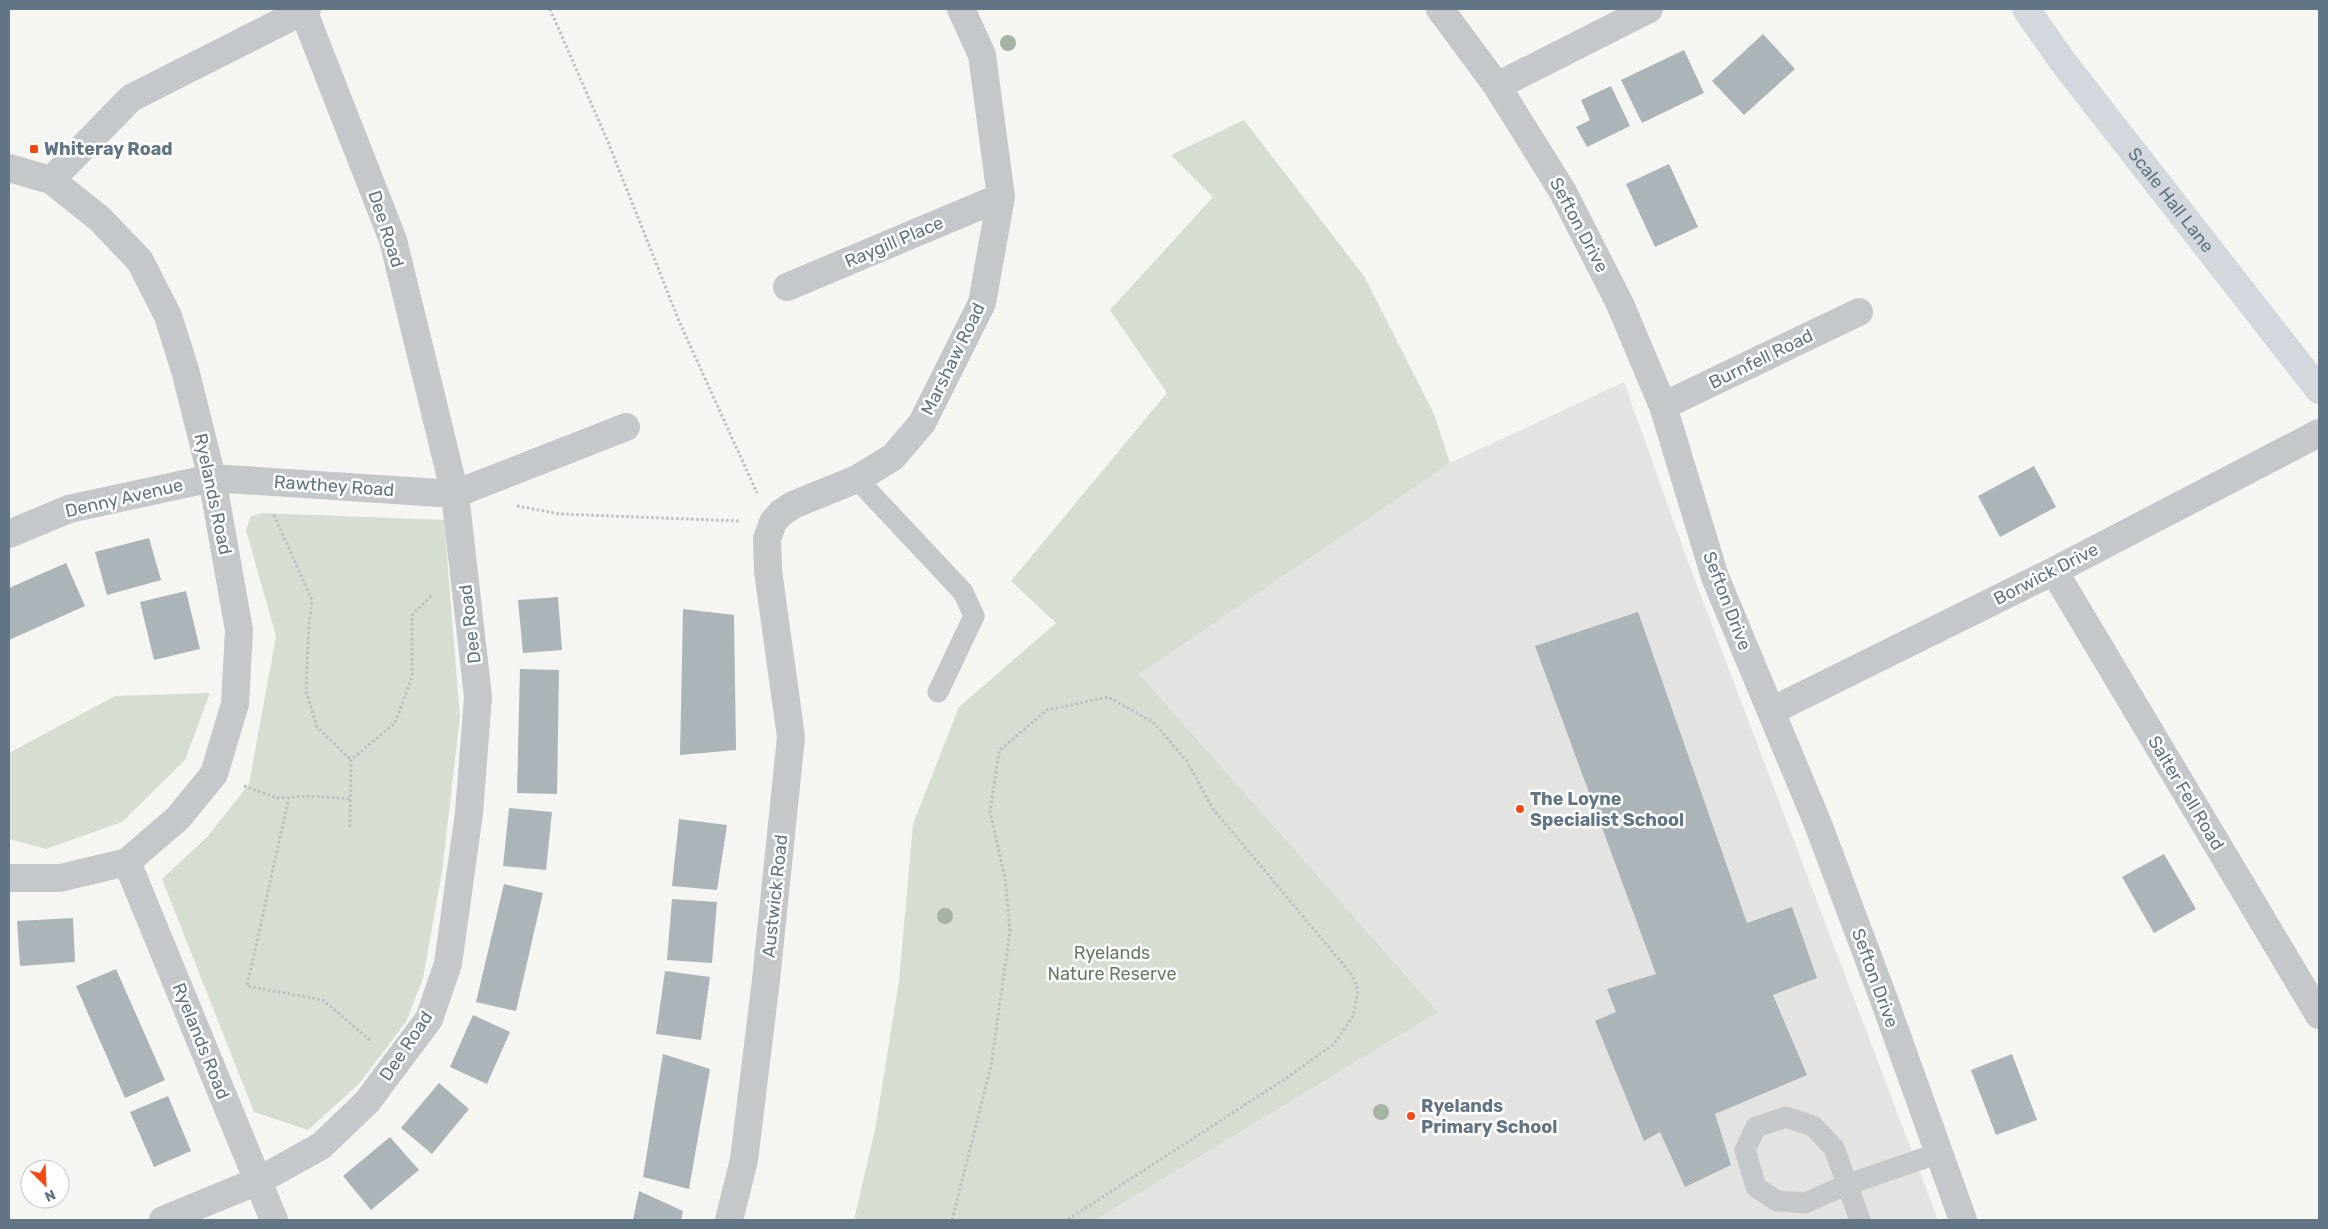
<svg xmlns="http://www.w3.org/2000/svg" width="2328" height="1229" font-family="Rubik,sans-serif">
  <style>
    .built { fill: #e3e4e2 }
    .green { fill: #d6ddd1 }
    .building { fill: #aab4b9 }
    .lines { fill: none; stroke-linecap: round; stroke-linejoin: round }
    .path { stroke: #bdc0c2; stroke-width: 3; stroke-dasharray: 2.5 2.5; stroke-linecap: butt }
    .lane { stroke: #c4c8cb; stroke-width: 21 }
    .street { stroke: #c4c8cb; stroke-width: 28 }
    .secondary { stroke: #d2d8dd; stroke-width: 28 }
    .tree { fill: #a6b2a2 }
    .poi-dot { fill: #f44912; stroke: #fff; stroke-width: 2 }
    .labels { text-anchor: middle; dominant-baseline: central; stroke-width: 5; stroke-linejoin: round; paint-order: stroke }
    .poi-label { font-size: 18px; font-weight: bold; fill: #617585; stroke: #fff; text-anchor: start }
    .street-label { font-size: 18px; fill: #617585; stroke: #fff }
    .park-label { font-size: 18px; fill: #667b61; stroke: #fff }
  </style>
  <rect width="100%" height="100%" fill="#f5f5f1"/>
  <!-- built -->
  <path class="built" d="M 1624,382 L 1687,559 L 1938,1220 L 1095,1220 L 1438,1012 L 1138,674 L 1450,463 Z"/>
  <!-- green -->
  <path class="green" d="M 1244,120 L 1364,276 L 1434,414 L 1450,463 L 1139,674 L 1438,1012 L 1095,1220 L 854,1220 L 875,1130 L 899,981 L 913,824 L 959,707 L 1056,623 L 1011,581 L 1167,393 L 1110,310 L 1213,197 L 1171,155 Z
    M 263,513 L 444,520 L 460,717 L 442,872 L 423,978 L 406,1022 L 359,1084 L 308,1130 L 254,1112 L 162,879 L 208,836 L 249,784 L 276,636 L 246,530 L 251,516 Z
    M 210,693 L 185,760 L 122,822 L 46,849 L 9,839 L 9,753 L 115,696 Z"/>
  <!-- building -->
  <path class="building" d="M 1763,34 L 1795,69 L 1744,115 L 1712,81 Z
    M 1684,50 L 1704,93 L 1642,123 L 1621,80 Z
    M 1611,86 L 1630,126 L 1587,147 L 1576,127 L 1590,120 L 1581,100 Z
    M 1669,164 L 1698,227 L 1655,247 L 1626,184 Z
    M 2034,466 L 2056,507 L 2000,537 L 1978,496 Z
    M 149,538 L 161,580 L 107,595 L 95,552 Z
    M 66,563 L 85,606 L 9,640 L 9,588 Z
    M 186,591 L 200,649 L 154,660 L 140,602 Z
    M 558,597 L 562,650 L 523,653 L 518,600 Z
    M 683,609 L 734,615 L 736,750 L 680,755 Z
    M 1638,612 L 1747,923 L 1792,907 L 1817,978 L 1773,995 L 1807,1075 L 1715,1114 L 1731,1165 L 1685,1187 L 1660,1132 L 1644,1141 L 1595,1021 L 1616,1012 L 1607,989 L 1656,974 L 1535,646 Z
    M 520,669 L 559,670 L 557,794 L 517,793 Z
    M 509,808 L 552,812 L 546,870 L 503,866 Z
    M 679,819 L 727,825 L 717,890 L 672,886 Z
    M 2164,854 L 2196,909 L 2154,933 L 2122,877 Z
    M 504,884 L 543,893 L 516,1011 L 476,1002 Z
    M 672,899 L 717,902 L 712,963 L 667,960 Z
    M 73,918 L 75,962 L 20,966 L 17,921 Z
    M 116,969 L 165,1080 L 125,1098 L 76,986 Z
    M 665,971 L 710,977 L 701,1040 L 656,1034 Z
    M 473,1015 L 510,1032 L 487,1084 L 450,1067 Z
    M 663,1054 L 710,1069 L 689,1189 L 643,1177 Z
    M 2012,1054 L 2037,1120 L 1996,1135 L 1971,1070 Z
    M 439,1083 L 469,1109 L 432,1154 L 401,1128 Z
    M 168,1096 L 191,1151 L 154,1167 L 130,1112 Z
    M 390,1137 L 419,1170 L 371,1210 L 343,1176 Z
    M 639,1191 L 683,1211 L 681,1220 L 633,1220 Z"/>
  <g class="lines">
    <!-- path -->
    <path class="path" d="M 550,9 L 608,142 L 679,321 L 757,493
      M 517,506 L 560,514 L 740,521
      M 274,515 L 312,600 L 309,625 L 306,691 L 317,727 L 351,760
      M 244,786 L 277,798 L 309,796 L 351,799
      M 289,797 L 247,986 L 323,1000 L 371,1041
      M 350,827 L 351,760 L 395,723 L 412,677 L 412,615 L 432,595
      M 952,1220 L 991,1066 L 1010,931 L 1005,878 L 990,812 L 999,751 L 1047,710 L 1108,697 L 1153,722 L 1186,760 L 1213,809 L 1352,975 L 1358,990 L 1353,1016 L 1334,1044 L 1285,1079 L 1067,1220"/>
    <!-- lane -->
    <path class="lane" d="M 857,479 L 963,592 L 974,616 L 938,692
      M 1860,1220 L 1834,1148 L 1813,1126 L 1786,1117 L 1756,1127 L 1745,1150 L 1756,1187 L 1777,1201 L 1805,1203 L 1846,1185 L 1939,1153"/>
    <!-- street -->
    <path class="street" d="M 1440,9 L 1497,86 L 1563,192 L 1620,304 L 1663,406 L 1715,577 L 1818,824 L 1883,997 L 1963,1220
      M 1497,86 L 1649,9
      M 9,168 L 51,180 L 100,219 L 140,261 L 168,316 L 185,370 L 212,478 L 239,630 L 235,704 L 214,774 L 178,818 L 127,862 L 60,878 L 9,878
      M 51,180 L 131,98 L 307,9
      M 787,287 L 1001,197
      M 1663,406 L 1859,312
      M 9,534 L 69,509 L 212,478 L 455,494 L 626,427
      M 2054,571 L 2319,1015
      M 1771,711 L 2054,571 L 2319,433
      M 127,862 L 274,1220
      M 163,1220 L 258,1181 L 321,1146 L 367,1102 L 429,1019 L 448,964 L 469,813 L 478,697 L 455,494 L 393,240 L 303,10
      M 729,1220 L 744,1160 L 766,980 L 791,737 L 768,571 L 767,539 L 773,522 L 781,513 L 793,505 L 857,479 L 893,457 L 922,423 L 982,303 L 1001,197 L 982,55 L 961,9"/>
    <!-- secondary -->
    <path class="secondary" id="s1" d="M 2026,9 L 2063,62 L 2319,390"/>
  </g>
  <!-- trees -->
  <g class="tree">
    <circle cx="1008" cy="43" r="8"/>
    <circle cx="945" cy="916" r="8"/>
    <circle cx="1381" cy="1112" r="8"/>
  </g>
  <!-- markers -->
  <g class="poi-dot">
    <rect x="29" y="144" width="10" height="10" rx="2.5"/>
    <circle cx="1520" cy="809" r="5"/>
    <circle cx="1411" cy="1116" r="5"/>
  </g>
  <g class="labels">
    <!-- poi labels -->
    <g class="poi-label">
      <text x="44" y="149">Whiteray Road</text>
      <text x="1530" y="799">The Loyne<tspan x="1530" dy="21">Specialist School</tspan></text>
      <text x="1421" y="1106">Ryelands<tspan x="1421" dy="21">Primary School</tspan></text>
    </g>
    <!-- street labels -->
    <g class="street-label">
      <text stroke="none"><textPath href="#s1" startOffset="240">Scale Hall Lane</textPath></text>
      <text transform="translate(1579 225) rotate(62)">Sefton Drive</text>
      <text transform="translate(386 229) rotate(72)">Dee Road</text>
      <text transform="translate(894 242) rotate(-23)">Raygill Place</text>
      <text transform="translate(953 359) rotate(-64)">Marshaw Road</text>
      <text transform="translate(1761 359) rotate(-26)">Burnfell Road</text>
      <text transform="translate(334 486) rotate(4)">Rawthey Road</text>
      <text transform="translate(213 494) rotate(78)">Ryelands Road</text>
      <text transform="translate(124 498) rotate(-13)">Denny Avenue</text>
      <text transform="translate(2046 574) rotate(-27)">Borwick Drive</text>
      <text transform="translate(1727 601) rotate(69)">Sefton Drive</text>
      <text transform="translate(470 624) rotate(-97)">Dee Road</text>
      <text transform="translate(2186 793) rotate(59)">Salter Fell Road</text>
      <text transform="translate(775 896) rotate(-84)">Austwick Road</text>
      <text transform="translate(1875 978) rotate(70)">Sefton Drive</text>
      <text transform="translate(201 1041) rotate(68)">Ryelands Road</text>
      <text transform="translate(406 1046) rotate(-56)">Dee Road</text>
    </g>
    <!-- park labels -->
    <g class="park-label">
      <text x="1112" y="953">Ryelands<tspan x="1112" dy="21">Nature Reserve</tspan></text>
    </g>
  </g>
  <!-- border -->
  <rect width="2328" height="1229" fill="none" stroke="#617585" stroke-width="20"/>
  <!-- north arrow -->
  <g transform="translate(45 1184) rotate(156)"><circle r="24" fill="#ffffff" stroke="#c0c8ce"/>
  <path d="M0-4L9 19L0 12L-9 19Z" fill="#f44912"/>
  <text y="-8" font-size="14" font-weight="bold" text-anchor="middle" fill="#617585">N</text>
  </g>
</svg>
